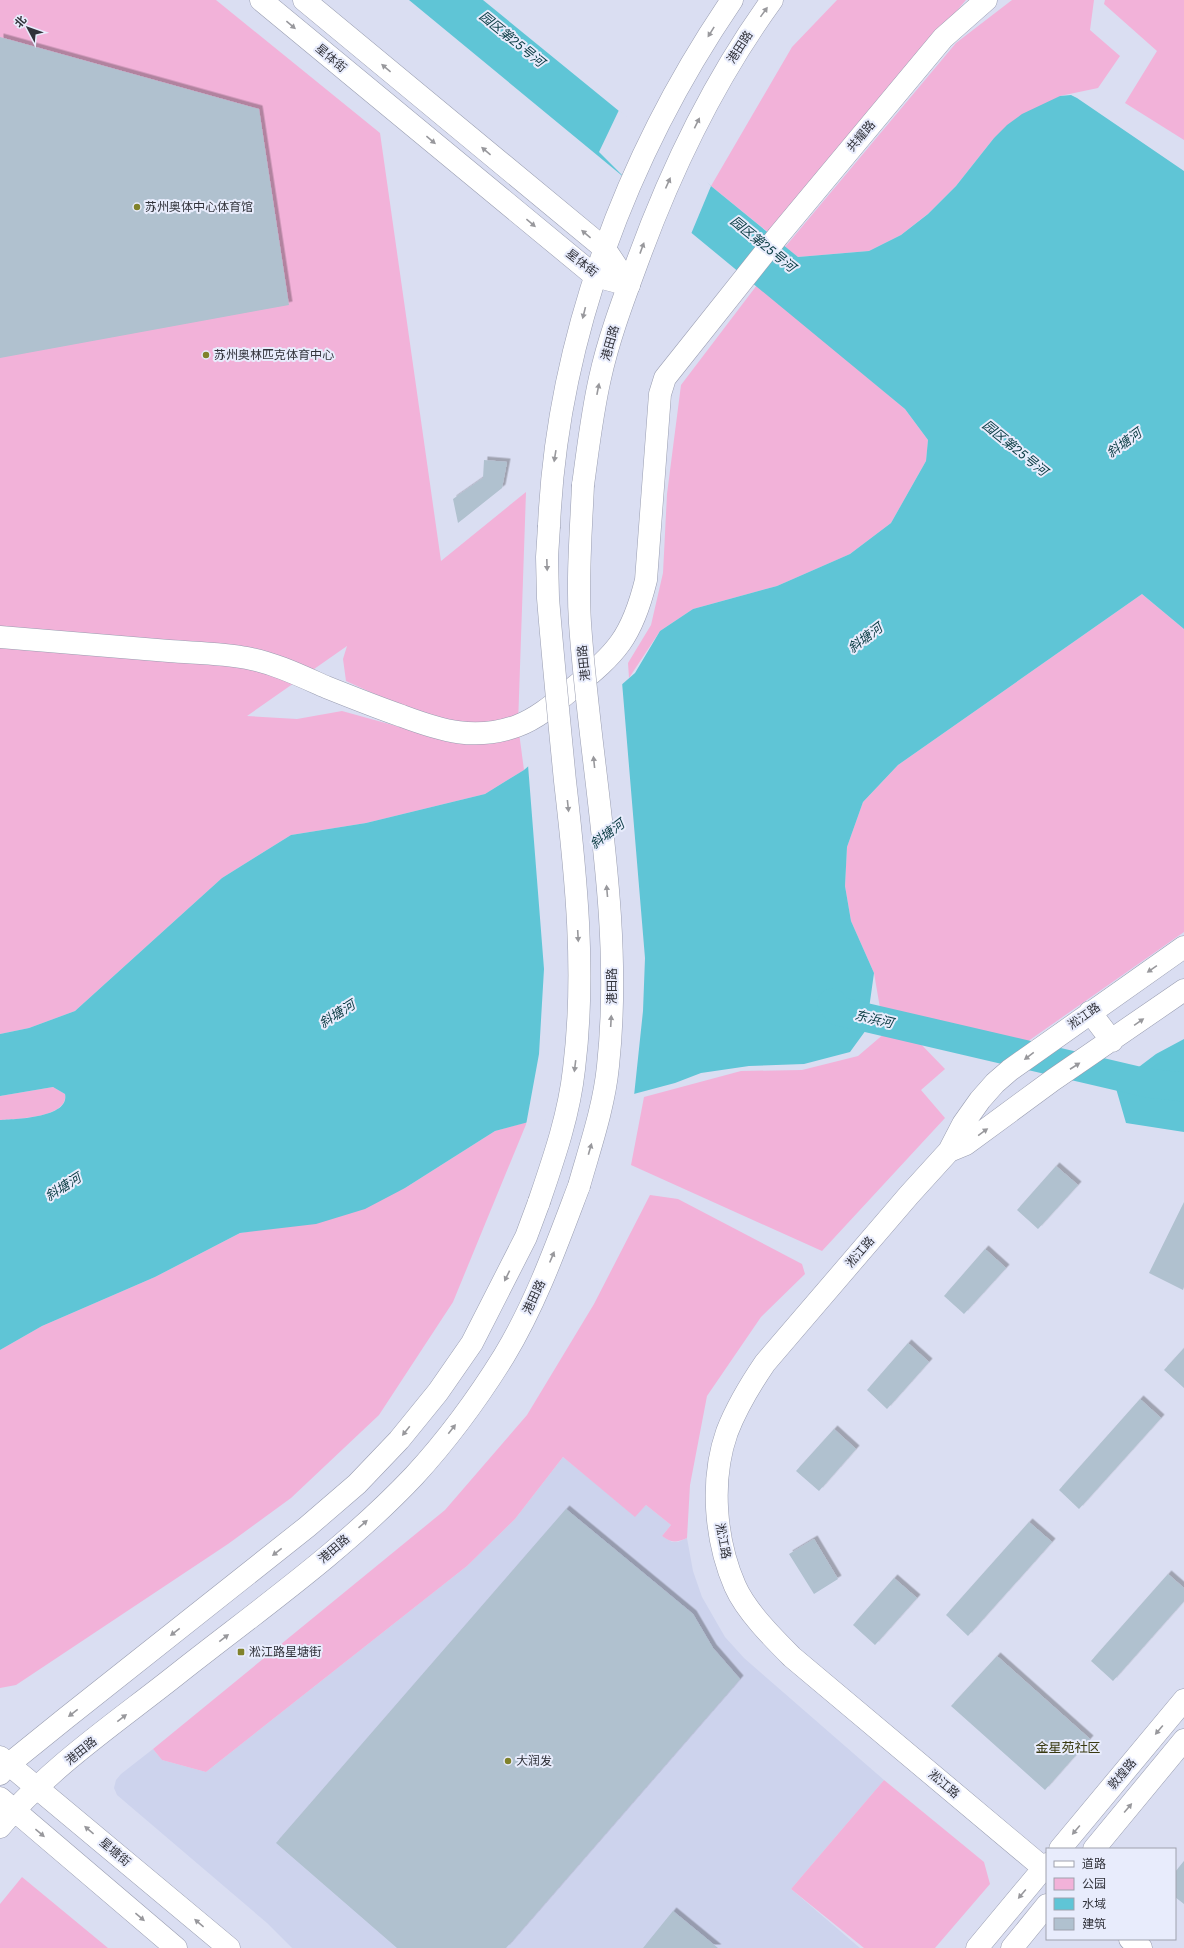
<svg xmlns="http://www.w3.org/2000/svg" width="1184" height="1948" font-family="Roboto,'Noto Sans SC',sans-serif">
  <style>
    .built { fill: #cdd3ed }
    .green { fill: #f2b2d9; fill-rule: evenodd }
    .water { fill: #5fc5d6 }
    .pier { fill: #dadef2 }
    .lines { fill: none; stroke-linecap: round; stroke-linejoin: round }
    .river { stroke: #5fc5d6; stroke-width: 29 }
    .building { fill: #b0c1cf; filter: url(#shadow) }
    .minor-casing { stroke: #999db0; stroke-width: 23 }
    .major-casing { stroke: #999db0; stroke-width: 23 }
    .minor { stroke: #fff; stroke-width: 22 }
    .major { stroke: #fff; stroke-width: 22 }
    .major-bridge-casing { stroke: #999db0; stroke-width: 23; stroke-linecap: butt }
    .major-bridge { stroke: #fff; stroke-width: 22 }
    .oneway { fill: #98989c }
    .poi-dot { fill: #80822b; stroke: #e8ecfc; stroke-width: 1.5 }
    .labels { text-anchor: middle; dominant-baseline: central; stroke-width: 4; stroke-linejoin: round; paint-order: stroke }
    .street-label { font-size: 12px; fill: #31323a; stroke: #e8ecfc }
    .poi-label { font-size: 12px; fill: #31323a; stroke: #e8ecfc; text-anchor: start }
    .water-label { font-size: 13px; font-style: italic; fill: #0a3b43; stroke: #e8ecfc }
    .neighbourhood-label { font-size: 13px; fill: #383910; stroke: #e8ecfc }
  </style>
  <defs>
    <filter id="shadow"><feDropShadow dx="3.5" dy="-3.5" stdDeviation="0" flood-color="#0004"/></filter>
  </defs>
  <rect width="100%" height="100%" fill="#dadef2"/>
  <!-- built -->
  <path class="built" d="M 563,1457 L 635,1516 L 646,1505 L 671,1525 L 662,1536 L 672,1542 L 678,1542 L 687,1538 L 693,1571 L 702,1597 L 725,1637 L 744,1658 L 884,1780 L 791,1889 L 860,1948 L 292,1948 L 267,1923 L 117,1795 L 114,1788 L 116,1780 L 121,1774 L 153,1749 L 162,1760 L 206,1772 L 467,1566 L 515,1519 Z"/>
  <!-- green -->
  <path class="green" d="M 0,0 L 216,0 L 380,133 L 441,561 L 526,492 L 518,725 L 524,770 L 485,794 L 366,823 L 291,835 L 222,878 L 75,1011 L 29,1028 L 0,1034 ZM 347,646 L 343,659 L 346,681 L 381,697 L 462,726 L 418,732 L 342,711 L 297,719 L 247,716 Z
    M 837,0 L 966,0 L 769,233 L 711,186 L 792,47 Z
    M 1012,0 L 1094,0 L 1090,30 L 1120,56 L 1098,88 L 1060,96 L 994,138 L 956,186 L 929,213 L 901,235 L 869,251 L 798,257 L 785,247 L 956,43 Z
    M 1105,0 L 1184,0 L 1184,140 L 1125,103 L 1157,51 L 1104,4 Z
    M 757,285 L 905,409 L 928,440 L 926,461 L 891,523 L 850,554 L 777,586 L 693,609 L 660,631 L 629,678 L 628,663 L 651,625 L 663,573 L 667,494 L 681,385 Z
    M 1142,594 L 1184,629 L 1184,932 L 1024,1044 L 880,1008 L 874,973 L 851,921 L 845,886 L 847,847 L 863,802 L 898,765 Z
    M 885,1033 L 914,1037 L 945,1069 L 921,1090 L 945,1118 L 822,1251 L 631,1165 L 644,1097 L 741,1071 L 802,1070 L 858,1056 Z
    M 53,1087 L 65,1094 C 69,1118 15,1119 0,1120 L 0,1096 Z
    M 527,1122 L 453,1302 L 379,1415 L 291,1498 L 228,1544 L 16,1685 L 0,1688 L 0,1350 L 42,1326 L 155,1277 L 240,1233 L 257,1230 L 405,1188 L 495,1131 Z
    M 650,1195 L 678,1199 L 802,1264 L 805,1274 L 761,1317 L 707,1396 L 690,1485 L 687,1538 C 676,1543 672,1543 662,1536 L 671,1525 L 646,1505 L 635,1517 L 563,1457 L 515,1519 L 467,1566 L 206,1772 L 162,1760 L 153,1749 L 445,1510 L 527,1415 L 594,1304 Z
    M 884,1780 L 984,1862 L 990,1884 L 935,1948 L 864,1948 L 791,1889 Z
    M 22,1877 L 108,1948 L 0,1948 L 0,1904 Z"/>
  <!-- water -->
  <path class="water" d="M 409,0 L 483,0 L 798,257 L 869,251 L 901,235 L 928,214 L 956,186 L 994,138 L 1007,125 L 1022,114 L 1060,96 L 1071,95 L 1077,98 L 1184,171 L 1184,629 L 1142,594 L 898,765 L 863,802 L 847,847 L 845,886 L 851,921 L 874,973 L 866,1030 L 850,1052 L 804,1064 L 749,1066 L 701,1073 L 675,1083 L 495,1131 L 405,1188 L 365,1209 L 316,1224 L 240,1233 L 155,1277 L 42,1326 L 0,1350 L 0,1120 C 15,1119 70,1118 65,1094 L 53,1087 L 0,1096 L 0,1034 L 29,1028 L 75,1011 L 222,878 L 291,835 L 366,823 L 485,794 L 524,770 L 635,673 L 660,631 L 693,609 L 777,586 L 850,554 L 891,523 L 926,461 L 928,440 L 905,409 Z
    M 1184,1039 L 1184,1132 L 1126,1123 L 1115,1085 L 1156,1054 Z"/>
  <!-- pier -->
  <path class="pier" d="M 619,110 L 695,170 L 711,186 L 691,234 L 633,186 L 599,152 Z
    M 622,682 L 645,958 L 643,1011 L 634,1096 L 526,1125 L 539,1054 L 544,969 L 528,765 Z"/>
  <g class="lines">
    <!-- river -->
    <path class="river" d="M 832,1003 L 838,1011 L 1147,1083 L 1184,1087"/>
  </g>
  <!-- building -->
  <path class="building" d="M 0,37 L 259,109 L 289,305 L 0,358 Z
    M 484,460 L 507,462 L 502,488 L 458,523 L 453,499 L 483,478 Z
    M 1056,1166 L 1078,1185 L 1038,1229 L 1017,1210 Z
    M 1184,1202 L 1184,1287 L 1183,1290 L 1149,1273 Z
    M 985,1249 L 1006,1268 L 964,1314 L 944,1296 Z
    M 908,1343 L 929,1362 L 887,1409 L 867,1390 Z
    M 1184,1348 L 1184,1388 L 1164,1370 Z
    M 1140,1399 L 1161,1418 L 1079,1509 L 1059,1490 Z
    M 834,1429 L 856,1449 L 819,1491 L 796,1471 Z
    M 566,1509 L 693,1614 L 713,1648 L 740,1679 L 506,1948 L 397,1948 L 276,1843 Z
    M 1029,1522 L 1052,1542 L 968,1636 L 946,1615 Z
    M 814,1539 L 838,1579 L 814,1594 L 789,1554 Z
    M 1168,1574 L 1184,1588 L 1184,1601 L 1113,1681 L 1091,1661 Z
    M 894,1578 L 917,1598 L 875,1645 L 853,1625 Z
    M 997,1656 L 1090,1739 L 1045,1790 L 951,1706 Z
    M 1184,1861 L 1184,1904 L 1175,1897 L 1175,1872 Z
    M 673,1911 L 718,1948 L 643,1948 Z"/>
  <g class="lines">
    <!-- minor casing -->
    <g class="minor-casing">
      <path id="minor" d="M 261,0 L 595,276 L 629,285
        M 304,0 L 605,249 L 629,285
        M 0,637 C 56,642 113,646 169,651 C 195,653 222,653 247,658 C 274,663 301,676 326,687 C 351,697 376,707 402,716 C 442,731 475,741 517,726 C 538,718 555,703 572,689 C 617,653 632,637 646,580 L 660,394 L 665,378 L 778,236 L 943,38 L 986,0
        M 1090,1012 L 1112,1041
        M 949,1151 L 966,1144 L 1053,1080 L 1184,990
        M 1060,1849 L 1184,1700
        M 1094,1849 L 1184,1740
        M 1047,1871 L 792,1657 C 773,1638 746,1611 735,1586 C 715,1540 710,1480 727,1432 C 737,1406 750,1385 765,1363 L 909,1195 L 949,1151 L 963,1124 L 980,1100 L 995,1083 L 1010,1070 L 1184,947
        M 1130,1939 L 1141,1948
        M 977,1948 L 1047,1864
        M 1012,1948 L 1047,1905"/>
    </g>
    <!-- major casing -->
    <g class="major-casing">
      <path id="major" d="M 583,485 C 588,449 592,413 600,378 C 609,337 624,298 638,260 C 672,167 714,80 772,0
        M 549,526 C 557,339 627,154 732,0
        M 0,1757 L 229,1948
        M 0,1774 L 9,1764 L 66,1718 L 307,1527 L 357,1484 L 399,1440 L 438,1392 L 472,1343 L 526,1237 L 539,1202
        M 0,1798 L 176,1948
        M 0,1827 C 49,1767 120,1720 180,1672 C 260,1609 344,1550 414,1476 C 447,1440 478,1398 504,1356 C 536,1303 557,1244 579,1186"/>
    </g>
    <!-- minor -->
    <use href="#minor" class="minor"/>
    <!-- major -->
    <use href="#major" class="major"/>
    <!-- major-bridge casing -->
    <g class="major-bridge-casing">
      <path id="major-bridge" d="M 579,1186 C 590,1147 604,1107 608,1066 C 624,918 590,770 580,623 C 577,578 581,531 583,485
        M 539,1202 C 554,1158 569,1115 574,1069 C 586,973 576,876 565,781 C 559,720 553,659 548,598 L 547,557 L 549,526"/>
    </g>
    <!-- major-bridge -->
    <use href="#major-bridge" class="major-bridge"/>
  </g>
  <!-- one-way arrows -->
  <defs><path id="oneway-solid" d="M-6-.8H1V-3.2L6.5 0L1 3.2V.8H-6Z"/></defs>
  <g class="oneway">
    <use href="#oneway-solid" transform="translate(764 12) rotate(-54)"/>
    <use href="#oneway-solid" transform="translate(291 25) rotate(40)"/>
    <use href="#oneway-solid" transform="translate(711 32) rotate(122)"/>
    <use href="#oneway-solid" transform="translate(386 68) rotate(-140)"/>
    <use href="#oneway-solid" transform="translate(697 123) rotate(-64)"/>
    <use href="#oneway-solid" transform="translate(431 140) rotate(40)"/>
    <use href="#oneway-solid" transform="translate(486 151) rotate(-140)"/>
    <use href="#oneway-solid" transform="translate(668 183) rotate(-66)"/>
    <use href="#oneway-solid" transform="translate(531 223) rotate(40)"/>
    <use href="#oneway-solid" transform="translate(586 234) rotate(-140)"/>
    <use href="#oneway-solid" transform="translate(642 248) rotate(-70)"/>
    <use href="#oneway-solid" transform="translate(584 313) rotate(104)"/>
    <use href="#oneway-solid" transform="translate(598 389) rotate(-79)"/>
    <use href="#oneway-solid" transform="translate(555 456) rotate(99)"/>
    <use href="#oneway-solid" transform="translate(547 565) rotate(88)"/>
    <use href="#oneway-solid" transform="translate(594 762) rotate(-96)"/>
    <use href="#oneway-solid" transform="translate(568 806) rotate(84)"/>
    <use href="#oneway-solid" transform="translate(607 891) rotate(-95)"/>
    <use href="#oneway-solid" transform="translate(578 936) rotate(87)"/>
    <use href="#oneway-solid" transform="translate(1152 969) rotate(145)"/>
    <use href="#oneway-solid" transform="translate(611 1021) rotate(-87)"/>
    <use href="#oneway-solid" transform="translate(1139 1022) rotate(-35)"/>
    <use href="#oneway-solid" transform="translate(1029 1056) rotate(143)"/>
    <use href="#oneway-solid" transform="translate(575 1066) rotate(97)"/>
    <use href="#oneway-solid" transform="translate(1075 1066) rotate(-33)"/>
    <use href="#oneway-solid" transform="translate(983 1132) rotate(-36)"/>
    <use href="#oneway-solid" transform="translate(590 1149) rotate(-74)"/>
    <use href="#oneway-solid" transform="translate(552 1257) rotate(-67)"/>
    <use href="#oneway-solid" transform="translate(507 1276) rotate(116)"/>
    <use href="#oneway-solid" transform="translate(452 1429) rotate(-52)"/>
    <use href="#oneway-solid" transform="translate(406 1431) rotate(129)"/>
    <use href="#oneway-solid" transform="translate(363 1524) rotate(-41)"/>
    <use href="#oneway-solid" transform="translate(277 1552) rotate(142)"/>
    <use href="#oneway-solid" transform="translate(175 1632) rotate(142)"/>
    <use href="#oneway-solid" transform="translate(224 1638) rotate(-38)"/>
    <use href="#oneway-solid" transform="translate(73 1713) rotate(142)"/>
    <use href="#oneway-solid" transform="translate(122 1718) rotate(-38)"/>
    <use href="#oneway-solid" transform="translate(1159 1730) rotate(130)"/>
    <use href="#oneway-solid" transform="translate(1128 1808) rotate(-50)"/>
    <use href="#oneway-solid" transform="translate(89 1830) rotate(-140)"/>
    <use href="#oneway-solid" transform="translate(1076 1830) rotate(130)"/>
    <use href="#oneway-solid" transform="translate(40 1833) rotate(40)"/>
    <use href="#oneway-solid" transform="translate(1022 1894) rotate(130)"/>
    <use href="#oneway-solid" transform="translate(140 1917) rotate(40)"/>
    <use href="#oneway-solid" transform="translate(199 1923) rotate(-140)"/>
  </g>
  <!-- markers -->
  <g class="poi-dot">
    <circle cx="137" cy="207" r="4"/>
    <circle cx="206" cy="355" r="4"/>
    <rect x="237" y="1648" width="8" height="8" rx="2"/>
    <circle cx="508" cy="1761" r="4"/>
  </g>
  <g class="labels">
    <!-- street labels -->
    <g class="street-label">
      <text transform="translate(740 47) rotate(-57)">港田路</text>
      <text transform="translate(331 58) rotate(40)">星体街</text>
      <text transform="translate(861 136) rotate(-50)">共耀路</text>
      <text transform="translate(582 263) rotate(38)">星体街</text>
      <text transform="translate(610 343) rotate(-74)">港田路</text>
      <text transform="translate(584 663) rotate(-96)">港田路</text>
      <text transform="translate(612 986) rotate(-90)">港田路</text>
      <text transform="translate(1084 1016) rotate(-35)">淞江路</text>
      <text transform="translate(860 1252) rotate(-49)">淞江路</text>
      <text transform="translate(534 1297) rotate(-65)">港田路</text>
      <text transform="translate(723 1541) rotate(79)">淞江路</text>
      <text transform="translate(334 1549) rotate(-41)">港田路</text>
      <text transform="translate(81 1751) rotate(-39)">港田路</text>
      <text transform="translate(1122 1774) rotate(-50)">敦煌路</text>
      <text transform="translate(944 1784) rotate(40)">淞江路</text>
      <text transform="translate(115 1852) rotate(40)">星塘街</text>
    </g>
    <!-- poi labels -->
    <g class="poi-label">
      <text x="145" y="207">苏州奥体中心体育馆</text>
      <text x="214" y="355">苏州奥林匹克体育中心</text>
      <text x="249" y="1652">淞江路星塘街</text>
      <text x="516" y="1761">大润发</text>
    </g>
    <!-- water labels -->
    <g class="water-label">
      <text transform="translate(512 39) rotate(39)">园区第25号河</text>
      <text transform="translate(763 244) rotate(39)">园区第25号河</text>
      <text transform="translate(1124 443) rotate(-36)">斜塘河</text>
      <text transform="translate(1015 448) rotate(39)">园区第25号河</text>
      <text transform="translate(865 638) rotate(-37)">斜塘河</text>
      <text transform="translate(607 834) rotate(-37)">斜塘河</text>
      <text transform="translate(337 1014) rotate(-32)">斜塘河</text>
      <text transform="translate(874 1019) rotate(13)">东浜河</text>
      <text transform="translate(63 1187) rotate(-32)">斜塘河</text>
    </g>
    <!-- neighbourhood labels -->
    <g class="neighbourhood-label">
      <text x="1068" y="1747">金星苑社区</text>
    </g>
  </g>
  <!-- legend -->
  <rect x="1046" y="1848" width="130" height="92" fill="#e8ecfc" stroke="#9fa2ae"/>
  <rect x="1054" y="1861" width="20" height="6" fill="#ffffff" stroke="#9fa2ae"/>
  <text x="1082" y="1868" font-size="12" fill="#31323a">道路</text>
  <rect x="1054" y="1878" width="20" height="12" fill="#f2b2d9" stroke="#9fa2ae"/>
  <text x="1082" y="1888" font-size="12" fill="#31323a">公园</text>
  <rect x="1054" y="1898" width="20" height="12" fill="#5fc5d6" stroke="#9fa2ae"/>
  <text x="1082" y="1908" font-size="12" fill="#31323a">水域</text>
  <rect x="1054" y="1918" width="20" height="12" fill="#b0c1cf" stroke="#9fa2ae"/>
  <text x="1082" y="1928" font-size="12" fill="#31323a">建筑</text>
  <!-- north arrow -->
  <g transform="translate(28 28) rotate(311)" stroke="#e8ecfc" stroke-width="3" paint-order="stroke">
  <path d="M0-3L7 15L0 10L-7 15Z" fill="#31323a"/>
  <text y="-6" font-size="11" font-weight="bold" text-anchor="middle" fill="#31323a">北</text>
  </g>
</svg>
